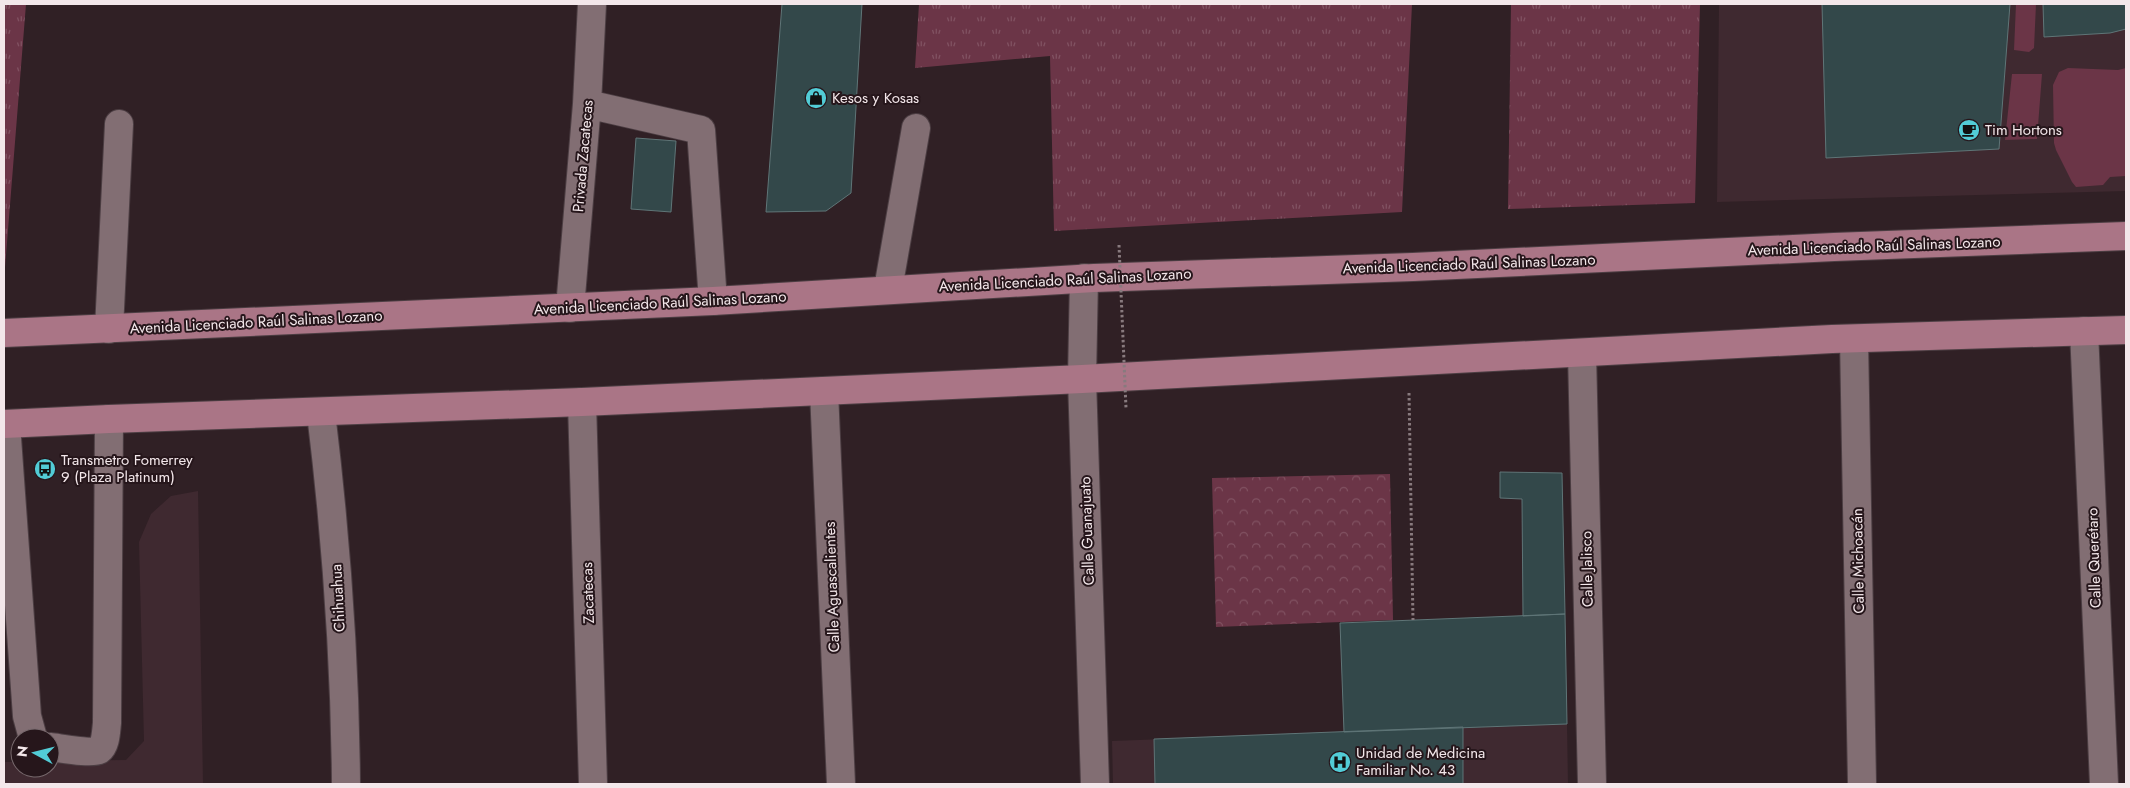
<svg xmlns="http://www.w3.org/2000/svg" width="2130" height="788" font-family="Jost,sans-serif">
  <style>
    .built { fill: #3f2930 }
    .grass { fill: url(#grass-tufts) }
    .park { fill: url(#park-crowns) }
    .garden { fill: #6b3547 }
    .building { fill: #33484a; stroke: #5f7577 }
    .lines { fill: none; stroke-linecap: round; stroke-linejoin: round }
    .minor-casing { stroke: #4c3e43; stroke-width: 30 }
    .major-casing { stroke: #4c3e43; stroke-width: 30 }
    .path { stroke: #887a7e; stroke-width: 3; stroke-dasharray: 2.5 2.5; stroke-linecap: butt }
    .minor { stroke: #826e73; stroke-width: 28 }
    .major { stroke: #aa7586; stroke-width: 28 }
    .path-bridge { stroke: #887a7e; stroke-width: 3; stroke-dasharray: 2.5 2.5; stroke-linecap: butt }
    .labels { text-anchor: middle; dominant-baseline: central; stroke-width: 4; stroke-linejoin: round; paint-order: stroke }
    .poi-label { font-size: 15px; fill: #f3e7ea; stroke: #26161b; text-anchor: start }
    .street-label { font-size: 15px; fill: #f3e7ea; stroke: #26161b }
  </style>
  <defs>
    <pattern id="grass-tufts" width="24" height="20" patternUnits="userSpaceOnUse" patternTransform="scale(1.25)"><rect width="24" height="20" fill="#6b3547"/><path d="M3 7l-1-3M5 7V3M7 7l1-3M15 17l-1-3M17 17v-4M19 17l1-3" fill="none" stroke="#815262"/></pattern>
    <pattern id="park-crowns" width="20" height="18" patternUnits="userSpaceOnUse" patternTransform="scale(1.25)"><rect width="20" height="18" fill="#6b3547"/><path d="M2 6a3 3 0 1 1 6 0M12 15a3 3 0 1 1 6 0" fill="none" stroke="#815262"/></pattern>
  </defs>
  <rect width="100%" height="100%" fill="#302025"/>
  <!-- built -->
  <path class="built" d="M 1719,4 L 2126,4 L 2126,191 L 1717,202 Z
    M 198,491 L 203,784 L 4,784 L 4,762 L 20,762 L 20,768 L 50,768 L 50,761 L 126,760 L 144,741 L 139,542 L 151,514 L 171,496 Z
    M 1567,724 L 1568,784 L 1113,784 L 1112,741 Z"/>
  <!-- grass -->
  <path class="grass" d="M 4,4 L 26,4 L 4,280 Z
    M 919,4 L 1412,4 L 1402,212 L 1054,231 L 1050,56 L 915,68 Z
    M 1511,4 L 1700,4 L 1695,203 L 1508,209 Z"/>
  <!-- park -->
  <path class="park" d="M 1390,474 L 1393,620 L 1216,627 L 1212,478 Z"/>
  <!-- garden -->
  <path class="garden" d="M 2016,4 L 2036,4 L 2034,48 L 2029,52 L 2014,50 Z
    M 2068,68 L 2118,70 L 2126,68 L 2126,176 L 2110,177 L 2103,185 L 2076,187 L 2072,182 L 2056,150 L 2054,143 L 2053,85 L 2059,72 Z
    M 2012,74 L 2042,74 L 2037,139 L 2005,140 Z"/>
  <!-- building -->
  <path class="building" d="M 782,4 L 862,4 L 851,193 L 826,211 L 766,212 Z
    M 1822,4 L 2010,4 L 1999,149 L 1826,158 Z
    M 2043,4 L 2126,4 L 2126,29 L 2110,33 L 2044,37 Z
    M 636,138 L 676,141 L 671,212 L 631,209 Z
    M 1500,472 L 1562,473 L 1565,614 L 1523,616 L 1522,499 L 1500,498 Z
    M 1565,614 L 1567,724 L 1344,732 L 1340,623 Z
    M 1463,727 L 1463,784 L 1155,784 L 1154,739 Z"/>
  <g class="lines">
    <!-- minor casing -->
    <g class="minor-casing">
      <path id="minor" d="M 587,104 L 701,130 L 713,301
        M 1084,278 L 1082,379 L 1095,784
        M 888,289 L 916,128
        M 570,308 L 587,104 L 592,4
        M 109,329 L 119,124
        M 2084,331 L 2104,784
        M 1854,339 L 1862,784
        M 1582,353 L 1592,784
        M 824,391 L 841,784
        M 582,402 L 593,784
        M 321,413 C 336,536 345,660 346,784
        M 6,424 L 27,716 L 33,738
        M 50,747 C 60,748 91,754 99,750 C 106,745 106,731 107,723 L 109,419"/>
    </g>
    <!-- major casing -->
    <g class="major-casing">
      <path id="major" d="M 4,333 L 713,301 L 1094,278 L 1413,267 L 1834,247 L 2126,236
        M 4,424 L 109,419 L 582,402 L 1082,379 L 1832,339 L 2126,330"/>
    </g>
    <!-- path -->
    <path class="path" d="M 1409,393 L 1413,620"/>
    <!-- minor -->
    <use href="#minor" class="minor"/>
    <!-- major -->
    <use href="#major" class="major"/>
    <!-- path-bridge -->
    <path class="path-bridge" d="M 1119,245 L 1126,408"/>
  </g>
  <!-- icons -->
  <defs>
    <g id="shop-disc" transform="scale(1.125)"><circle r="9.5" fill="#52ccd6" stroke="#26161b"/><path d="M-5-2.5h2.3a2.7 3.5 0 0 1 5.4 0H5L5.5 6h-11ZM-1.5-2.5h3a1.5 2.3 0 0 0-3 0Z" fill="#111"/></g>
    <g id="cafe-disc" transform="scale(1.125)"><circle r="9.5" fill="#52ccd6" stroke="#26161b"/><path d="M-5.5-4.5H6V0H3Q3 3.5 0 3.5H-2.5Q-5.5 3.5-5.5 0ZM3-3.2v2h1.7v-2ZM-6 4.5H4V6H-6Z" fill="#111"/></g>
    <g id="bus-disc" transform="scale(1.125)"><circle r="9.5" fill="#52ccd6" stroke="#26161b"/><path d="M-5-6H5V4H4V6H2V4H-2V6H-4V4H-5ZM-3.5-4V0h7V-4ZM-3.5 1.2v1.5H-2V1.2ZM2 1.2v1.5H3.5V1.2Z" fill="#111"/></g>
    <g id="hospital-disc" transform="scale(1.125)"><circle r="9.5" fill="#52ccd6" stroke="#26161b"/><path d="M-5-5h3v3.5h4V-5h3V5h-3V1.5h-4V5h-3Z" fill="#111"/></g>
  </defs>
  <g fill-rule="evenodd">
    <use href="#shop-disc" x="816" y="98"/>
    <use href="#cafe-disc" x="1969" y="130"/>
    <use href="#bus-disc" x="45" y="469"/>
    <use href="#hospital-disc" x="1340" y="762"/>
  </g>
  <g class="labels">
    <!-- poi labels -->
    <g class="poi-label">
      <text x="832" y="98">Kesos y Kosas</text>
      <text x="1985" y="130">Tim Hortons</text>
      <text x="61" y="460">Transmetro Fomerrey<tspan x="61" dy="17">9 (Plaza Platinum)</tspan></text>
      <text x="1356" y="753">Unidad de Medicina<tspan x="1356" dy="17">Familiar No. 43</tspan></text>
    </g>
    <!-- street labels -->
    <g class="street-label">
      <text transform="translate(583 156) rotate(-85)">Privada Zacatecas</text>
      <text transform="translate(1874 246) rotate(-2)">Avenida Licenciado Raúl Salinas Lozano</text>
      <text transform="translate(1469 264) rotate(-2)">Avenida Licenciado Raúl Salinas Lozano</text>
      <text transform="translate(1065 280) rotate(-3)">Avenida Licenciado Raúl Salinas Lozano</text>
      <text transform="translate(660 303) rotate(-3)">Avenida Licenciado Raúl Salinas Lozano</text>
      <text transform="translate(256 322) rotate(-3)">Avenida Licenciado Raúl Salinas Lozano</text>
      <text transform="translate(1087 531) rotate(-92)">Calle Guanajuato</text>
      <text transform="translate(2094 558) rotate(-92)">Calle Querétaro</text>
      <text transform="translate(1858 561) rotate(-91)">Calle Michoacán</text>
      <text transform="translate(1587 569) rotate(-91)">Calle Jalisco</text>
      <text transform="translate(832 587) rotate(-92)">Calle Aguascalientes</text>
      <text transform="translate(588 593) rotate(-92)">Zacatecas</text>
      <text transform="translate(338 598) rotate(-93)">Chihuahua</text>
    </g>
  </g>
  <!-- border -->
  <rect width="2130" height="788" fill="none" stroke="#f3e7ea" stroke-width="10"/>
  <!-- north arrow -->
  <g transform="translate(35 753) rotate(277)"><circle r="24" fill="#26161b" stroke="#786a6e"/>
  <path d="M0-4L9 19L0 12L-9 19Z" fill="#52ccd6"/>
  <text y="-8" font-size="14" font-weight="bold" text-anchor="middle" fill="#f3e7ea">N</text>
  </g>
</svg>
